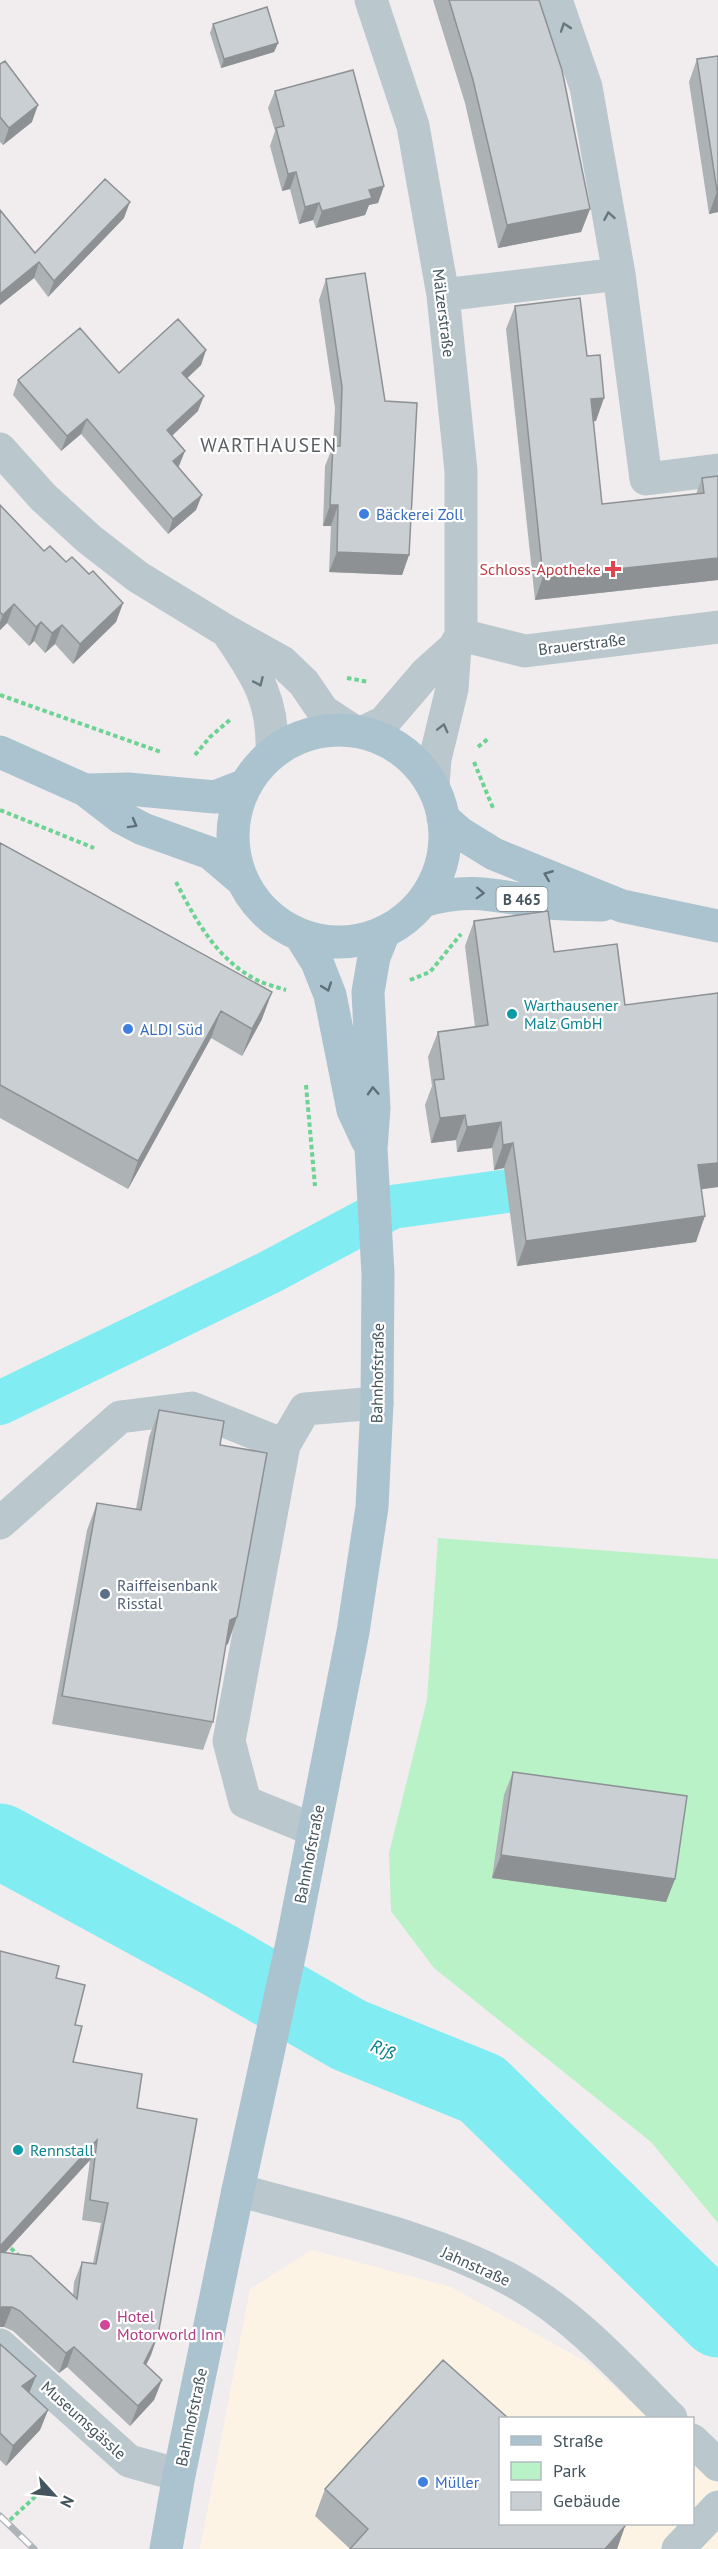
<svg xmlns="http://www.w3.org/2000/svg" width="718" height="2549" font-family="'PT Sans',sans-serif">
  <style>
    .commercial { fill: #fdf3e5 }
    .green { fill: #b8f2c6 }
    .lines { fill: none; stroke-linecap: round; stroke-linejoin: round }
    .canal { stroke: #82ecf3; stroke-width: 44 }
    .river { stroke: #82ecf3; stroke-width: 75 }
    .path { stroke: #6dd392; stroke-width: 4; stroke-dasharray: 4.5 3; stroke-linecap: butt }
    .minor { stroke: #bac8ce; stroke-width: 33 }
    .major { stroke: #abc3cf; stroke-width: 33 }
    .rail-casing { stroke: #afb4b9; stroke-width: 7 }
    .rail { stroke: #fff; stroke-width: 4.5; stroke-dasharray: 14; stroke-linecap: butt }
    .wall { fill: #adb2b5; fill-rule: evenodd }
    .shaded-wall { fill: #8d9194 }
    .building { fill: #c9cfd3; stroke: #8d9194; stroke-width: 1.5 }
    .oneway { stroke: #67787f }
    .oneway2 { stroke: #5e707a }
    .shop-dot { fill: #3f7fe0; stroke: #fff; stroke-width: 2 }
    .health-dot { fill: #e0444e; stroke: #fff; stroke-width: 2 }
    .culture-dot { fill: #0f9aa8; stroke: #fff; stroke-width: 2 }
    .service-dot { fill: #5c6f8a; stroke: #fff; stroke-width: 2 }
    .hotel-dot { fill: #d1479c; stroke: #fff; stroke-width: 2 }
    .labels { text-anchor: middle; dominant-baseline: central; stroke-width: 4.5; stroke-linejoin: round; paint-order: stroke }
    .shield { fill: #fff; stroke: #7c888e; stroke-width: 1.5 }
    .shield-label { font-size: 15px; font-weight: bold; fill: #44555d }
    .street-label { font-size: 16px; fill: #44555d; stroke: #fff }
    .shop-label { font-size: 16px; fill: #366cbe; stroke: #fff; text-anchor: start }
    .health-label { font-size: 16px; fill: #be3a42; stroke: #fff; text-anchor: end }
    .culture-label { font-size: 16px; fill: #0d838f; stroke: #fff; text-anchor: start }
    .service-label { font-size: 16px; fill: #4e5e75; stroke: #fff; text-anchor: start }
    .hotel-label { font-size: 16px; fill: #b23c85; stroke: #fff; text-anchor: start }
    .water-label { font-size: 18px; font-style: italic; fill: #05828a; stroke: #fff }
    .quarter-label { font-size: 20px; letter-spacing: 1.5px; fill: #5a5f63; stroke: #fff }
  </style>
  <rect width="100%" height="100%" fill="#f1edee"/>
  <!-- commercial -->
  <path class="commercial" d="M 312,2250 L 451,2287 L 588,2363 L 648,2418 L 500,2418 L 500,2524 L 692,2524 L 693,2460 L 718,2484 L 718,2549 L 200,2549 L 250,2289 Z"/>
  <!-- green -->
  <path class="green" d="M 438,1538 L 718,1559 L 718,2223 L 651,2142 L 434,1968 L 391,1911 L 389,1853 L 427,1700 Z"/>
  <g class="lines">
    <!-- canal -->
    <path class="canal" d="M 0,1403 L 268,1273 L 392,1207 L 565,1183"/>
    <!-- river -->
    <path class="river" d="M 0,1841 L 219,1960 L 349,2035 L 482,2089 L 718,2320"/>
    <!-- path -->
    <path class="path" d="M 347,678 L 369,682
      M 0,695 L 161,752
      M 478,747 L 489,738
      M 195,755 L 210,737 L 232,718
      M 474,762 L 493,808
      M 0,810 L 94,848
      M 176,882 C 195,919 218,962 259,981 C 267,985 277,987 286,990
      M 410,980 L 430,972 L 461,934
      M 306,1085 L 315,1186
      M 0,2238 L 19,2256
      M 10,2520 L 37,2495"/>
    <!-- minor -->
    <path class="minor" d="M 556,0 L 586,87 L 619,274 L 646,479 L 718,470
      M 443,295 L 619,274
      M 0,449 L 43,497 L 89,539 L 138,577 L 228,632 L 282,662 L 304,683 L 323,711 L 352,730
      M 461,635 L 525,651 L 718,627
      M 230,636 C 258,677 274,702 272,754
      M 364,732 L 384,722 L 426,673 L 455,647 L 461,635 L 461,471 L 443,295 L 413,126 L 371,0
      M 433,785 L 435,759 L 452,689 L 455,647
      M 0,1523 L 120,1417 L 192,1408 L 284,1445
      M 314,1830 L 245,1802 L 229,1741 L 284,1445 L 305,1409 L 377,1403
      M 238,2190 C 329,2216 436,2237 518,2284 C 577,2318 623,2370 671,2418
      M 0,2345 L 129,2461 L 179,2475
      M 692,2440 L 718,2465
      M 678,2549 L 718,2507"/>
    <!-- major -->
    <path class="major" d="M233 836a106 106 0 1 1 212 0a106 106 0 1 1-212 0Z
      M 0,752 L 85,790 L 120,817 L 143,829 L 210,853 L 243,881
      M 85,790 L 128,789 L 215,797 L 246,785
      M 443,818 L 460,833 L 494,854 L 622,906 L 718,926
      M 423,901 C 471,886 499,897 546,903 C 565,905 584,904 602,905
      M 300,935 L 317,962 L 330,995 L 353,1110 L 367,1140
      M 166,2549 L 179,2475 L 238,2190 L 292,1943 L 353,1632 L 372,1507 L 377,1403 L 378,1274 L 371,1149 L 374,1108 L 368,992 L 374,957 L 384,932"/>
    <!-- rail casing -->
    <g class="rail-casing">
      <path id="rail" d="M 0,2516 L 34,2549"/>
    </g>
    <!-- rail -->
    <use href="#rail" class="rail"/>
  </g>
  <!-- wall -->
  <path class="wall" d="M 433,0 L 539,0 L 590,209 L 581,232 L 498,248 L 465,103 Z
    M 213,24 L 278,43 L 274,52 L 221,68 L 210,33 Z
    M 718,56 L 718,212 L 709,214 L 689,82 L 697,59 Z
    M 0,64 L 32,122 L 3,145 L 0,142 Z
    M 275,91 L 384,186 L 378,203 L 369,205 L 365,215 L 316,228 L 313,220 L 299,224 L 290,189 L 282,191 L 270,146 L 275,131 L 268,108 Z
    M 0,210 L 35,253 L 124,218 L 48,297 L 34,278 L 0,305 Z
    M 326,279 L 385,401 L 409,555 L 402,575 L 329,572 L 331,526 L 323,526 L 325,466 L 333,446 L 335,408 L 319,300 Z
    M 515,306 L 587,356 L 596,421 L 593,421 L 602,504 L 696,494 L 702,478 L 718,476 L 718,580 L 535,600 L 506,329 Z
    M 206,350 L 201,365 L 187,378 L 198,411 L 172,436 L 179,466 L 178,467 L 196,510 L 168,534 L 81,434 L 61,451 L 13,395 L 18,380 L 119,373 Z
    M 0,505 L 44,551 L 89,574 L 123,603 L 116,622 L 73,664 L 55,644 L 45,653 L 34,641 L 29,646 L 7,623 L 0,630 Z
    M 0,843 L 262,1019 L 242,1056 L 211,1038 L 128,1189 L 0,1118 Z
    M 474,921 L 554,952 L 625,1005 L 718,993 L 718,1187 L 701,1189 L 696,1242 L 517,1266 L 504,1168 L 494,1170 L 492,1148 L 457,1152 L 456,1140 L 431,1143 L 425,1105 L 432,1086 L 428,1057 L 438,1032 L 475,1027 L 465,946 Z
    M 159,1410 L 220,1445 L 228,1644 L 226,1645 L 213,1722 L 203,1750 L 52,1724 L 87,1530 L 97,1503 L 136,1509 L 149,1437 Z
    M 513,1772 L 675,1879 L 666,1902 L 492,1878 L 504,1795 Z
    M 0,1951 L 56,1978 L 75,2025 L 73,2062 L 137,2108 L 151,2355 L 146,2365 L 162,2380 L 154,2400 L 130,2426 L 67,2367 L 59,2373 L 13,2331 L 4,2327 ZM 90,2160 L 82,2220 L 101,2223 L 93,2263 L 82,2262 L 74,2282 L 73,2295 L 5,2253 Z
    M 0,2344 L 30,2393 L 48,2410 L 40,2430 L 6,2466 L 0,2460 Z
    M 325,2489 L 625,2526 L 617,2549 L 350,2549 L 315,2516 Z"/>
  <!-- shaded-wall -->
  <path class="shaded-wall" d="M 278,43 L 274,52 L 221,68 L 224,59 Z
    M 38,105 L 32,122 L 3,145 L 9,128 Z
    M 296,172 L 290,189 L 282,191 L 288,174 Z
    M 384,186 L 378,203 L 369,205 L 365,215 L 316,228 L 322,211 L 369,190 Z
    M 717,191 L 718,191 L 718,212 L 709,214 Z
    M 130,202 L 124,218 L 48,297 L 54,281 Z
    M 319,203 L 313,220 L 299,224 L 305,207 Z
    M 590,209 L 581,232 L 498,248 L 507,225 Z
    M 39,262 L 34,278 L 0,305 L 0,294 Z
    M 206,350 L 201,365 L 177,388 L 182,373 Z
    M 204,396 L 198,411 L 162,445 L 167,430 Z
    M 604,398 L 596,421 L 583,423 L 591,399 Z
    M 87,419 L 81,434 L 61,451 L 67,436 Z
    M 185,451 L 179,466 L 167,476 L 173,461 Z
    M 202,495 L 196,510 L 168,534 L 173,519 Z
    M 330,505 L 338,505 L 331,526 L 323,526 Z
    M 337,552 L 409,555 L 402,575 L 329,572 Z
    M 718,558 L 718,580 L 535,600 L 543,577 Z
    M 123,603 L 116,622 L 73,664 L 80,644 Z
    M 14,604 L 7,623 L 0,630 L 0,622 L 3,615 Z
    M 41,622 L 34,641 L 29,646 L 36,627 Z
    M 62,625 L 55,644 L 45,653 L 52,633 Z
    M 272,992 L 262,1019 L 242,1056 L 252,1029 Z
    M 221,1011 L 211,1038 L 128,1189 L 138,1161 Z
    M 465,1115 L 456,1140 L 431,1143 L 440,1118 Z
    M 501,1122 L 492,1148 L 457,1152 L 467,1127 Z
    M 513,1143 L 504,1168 L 494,1170 L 503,1145 Z
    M 718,1163 L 718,1187 L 689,1191 L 698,1165 Z
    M 705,1216 L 696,1242 L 517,1266 L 526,1241 Z
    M 237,1617 L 228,1644 L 220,1648 L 230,1620 Z
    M 501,1855 L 675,1879 L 666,1902 L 492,1878 Z
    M 97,2140 L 90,2160 L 0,2258 L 0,2246 Z
    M 2,2307 L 12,2307 L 4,2327 L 0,2327 L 0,2308 Z
    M 158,2335 L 151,2355 L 137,2383 L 144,2363 Z
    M 74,2347 L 67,2367 L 59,2373 L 66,2353 Z
    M 36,2376 L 28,2396 L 22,2386 Z
    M 162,2380 L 154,2400 L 130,2426 L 138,2406 Z
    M 48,2410 L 40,2430 L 6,2466 L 13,2446 Z
    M 625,2526 L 617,2549 L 605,2549 Z"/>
  <!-- building -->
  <path class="building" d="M 449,0 L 539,0 L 562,70 L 590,209 L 507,225 L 473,80 Z
    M 267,7 L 278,43 L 224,59 L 213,24 Z
    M 718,56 L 718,191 L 717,191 L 697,59 Z
    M 5,61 L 38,105 L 9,128 L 0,117 L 0,64 Z
    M 353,70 L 384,186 L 369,190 L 372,198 L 322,211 L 319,203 L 305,207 L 296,172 L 288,174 L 276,128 L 284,126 L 275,91 Z
    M 105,179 L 130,202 L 54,281 L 39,262 L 0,294 L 0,210 L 35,253 Z
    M 365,273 L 385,401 L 417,403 L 409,555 L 337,552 L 338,505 L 330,505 L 333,446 L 340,446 L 342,387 L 326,279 Z
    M 580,298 L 587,356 L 600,355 L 604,398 L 591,399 L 602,504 L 704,493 L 702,478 L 718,476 L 718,558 L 543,577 L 515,306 Z
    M 178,319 L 206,350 L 182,373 L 204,396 L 167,430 L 185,451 L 173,461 L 202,495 L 173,519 L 87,419 L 67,436 L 18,380 L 80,328 L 119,373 Z
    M 0,505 L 44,551 L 50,546 L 66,562 L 72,557 L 89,574 L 93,571 L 123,603 L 80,644 L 62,625 L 52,633 L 41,622 L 36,627 L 14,604 L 3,615 L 0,612 Z
    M 0,843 L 272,992 L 252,1029 L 221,1011 L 138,1161 L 0,1085 Z
    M 548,911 L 554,952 L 617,944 L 625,1005 L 718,993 L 718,1163 L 698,1165 L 705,1216 L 526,1241 L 513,1143 L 503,1145 L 501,1122 L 467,1127 L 465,1115 L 440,1118 L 434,1080 L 444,1079 L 438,1032 L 488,1025 L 474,921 Z
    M 159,1410 L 224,1421 L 220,1445 L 267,1453 L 237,1617 L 230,1620 L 213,1722 L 62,1696 L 97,1503 L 141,1510 Z
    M 513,1772 L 687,1796 L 675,1879 L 501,1855 Z
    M 0,1951 L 59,1966 L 56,1978 L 85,1985 L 75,2025 L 82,2026 L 73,2062 L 142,2074 L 137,2108 L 197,2119 L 158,2335 L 144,2363 L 162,2380 L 138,2406 L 74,2347 L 66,2353 L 20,2311 L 12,2307 L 2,2307 L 0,2308 L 0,2252 L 31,2256 L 77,2299 L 82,2262 L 96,2264 L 108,2203 L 90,2200 L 97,2140 L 0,2246 Z
    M 0,2344 L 36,2376 L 22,2386 L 48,2410 L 13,2446 L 0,2433 Z
    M 443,2360 L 508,2418 L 501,2418 L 501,2523 L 622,2523 L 625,2526 L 605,2549 L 350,2549 L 368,2529 L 325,2489 Z"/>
  <!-- one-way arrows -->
  <defs><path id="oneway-chevron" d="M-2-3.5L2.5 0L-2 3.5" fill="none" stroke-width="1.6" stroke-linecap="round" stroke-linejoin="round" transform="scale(1.5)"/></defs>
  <g class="oneway">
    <use href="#oneway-chevron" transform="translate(565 27) rotate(-109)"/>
    <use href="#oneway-chevron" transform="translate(609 216) rotate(-100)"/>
    <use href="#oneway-chevron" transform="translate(259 682) rotate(66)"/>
    <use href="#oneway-chevron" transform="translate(443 728) rotate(-76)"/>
  </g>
  <g class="oneway2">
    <use href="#oneway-chevron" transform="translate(133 824) rotate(29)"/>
    <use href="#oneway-chevron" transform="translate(548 875) rotate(-158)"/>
    <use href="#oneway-chevron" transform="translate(480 893) rotate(2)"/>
    <use href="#oneway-chevron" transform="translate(327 987) rotate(70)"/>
    <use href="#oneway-chevron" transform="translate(373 1091) rotate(-93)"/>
  </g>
  <!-- markers -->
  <g class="shop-dot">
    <circle cx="364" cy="514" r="6"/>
    <circle cx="128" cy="1029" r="6"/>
    <circle cx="423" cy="2482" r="6"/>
  </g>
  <path class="health-dot" d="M610 560h6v6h6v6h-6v6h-6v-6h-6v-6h6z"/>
  <g class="culture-dot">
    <circle cx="512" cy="1014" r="6"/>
    <circle cx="18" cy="2150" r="6"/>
  </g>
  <circle class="service-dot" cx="105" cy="1594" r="6"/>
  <circle class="hotel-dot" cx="105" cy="2325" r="6"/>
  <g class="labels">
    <!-- shield labels -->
    <rect class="shield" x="496.5" y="887" width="51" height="24" rx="4.5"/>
    <g class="shield-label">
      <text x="522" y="899">B 465</text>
    </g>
    <!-- street labels -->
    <g class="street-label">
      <text transform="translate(444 313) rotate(83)">Mälzerstraße</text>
      <text transform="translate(582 644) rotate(-7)">Brauerstraße</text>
      <text transform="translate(377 1373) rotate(-89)">Bahnhofstraße</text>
      <text transform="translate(309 1854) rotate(-79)">Bahnhofstraße</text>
      <text transform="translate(476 2266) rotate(24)">Jahnstraße</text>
      <text transform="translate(191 2417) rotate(-78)">Bahnhofstraße</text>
      <text transform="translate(84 2420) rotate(42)">Museumsgässle</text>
    </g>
    <!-- shop labels -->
    <g class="shop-label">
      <text x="376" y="514">Bäckerei Zoll</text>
      <text x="140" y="1029">ALDI Süd</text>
      <text x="435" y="2482">Müller</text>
    </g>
    <!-- health labels -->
    <g class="health-label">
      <text x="601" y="569">Schloss-Apotheke</text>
    </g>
    <!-- culture labels -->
    <g class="culture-label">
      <text x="524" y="1005">Warthausener<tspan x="524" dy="18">Malz GmbH</tspan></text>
      <text x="30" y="2150">Rennstall</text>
    </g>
    <!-- service labels -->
    <g class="service-label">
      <text x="117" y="1585">Raiffeisenbank<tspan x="117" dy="18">Risstal</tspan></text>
    </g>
    <!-- hotel labels -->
    <g class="hotel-label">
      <text x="117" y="2316">Hotel<tspan x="117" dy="18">Motorworld Inn</tspan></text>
    </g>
    <!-- water labels -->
    <g class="water-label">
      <text transform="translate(383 2049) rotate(22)">Riß</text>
    </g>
    <!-- quarter labels -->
    <g class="quarter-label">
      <text x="269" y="445">WARTHAUSEN</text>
    </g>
  </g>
  <!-- legend -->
  <rect x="499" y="2417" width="195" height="108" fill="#ffffff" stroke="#b4bbbe" stroke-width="1.5"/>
  <rect x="511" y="2436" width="30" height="9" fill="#abc3cf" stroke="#b4bbbe" stroke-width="1.5"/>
  <text x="553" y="2447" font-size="18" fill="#44555d">Straße</text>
  <rect x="511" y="2462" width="30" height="18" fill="#b8f2c6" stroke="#b4bbbe" stroke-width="1.5"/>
  <text x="553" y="2477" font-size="18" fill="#44555d">Park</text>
  <rect x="511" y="2492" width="30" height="18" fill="#c9cfd3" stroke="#b4bbbe" stroke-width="1.5"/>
  <text x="553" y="2507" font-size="18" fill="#44555d">Gebäude</text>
  <!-- north arrow -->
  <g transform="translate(54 2495) rotate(117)" stroke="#ffffff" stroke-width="4.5" paint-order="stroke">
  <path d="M0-4.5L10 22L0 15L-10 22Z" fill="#44555d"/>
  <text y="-9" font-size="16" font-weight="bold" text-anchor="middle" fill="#44555d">N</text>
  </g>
</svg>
